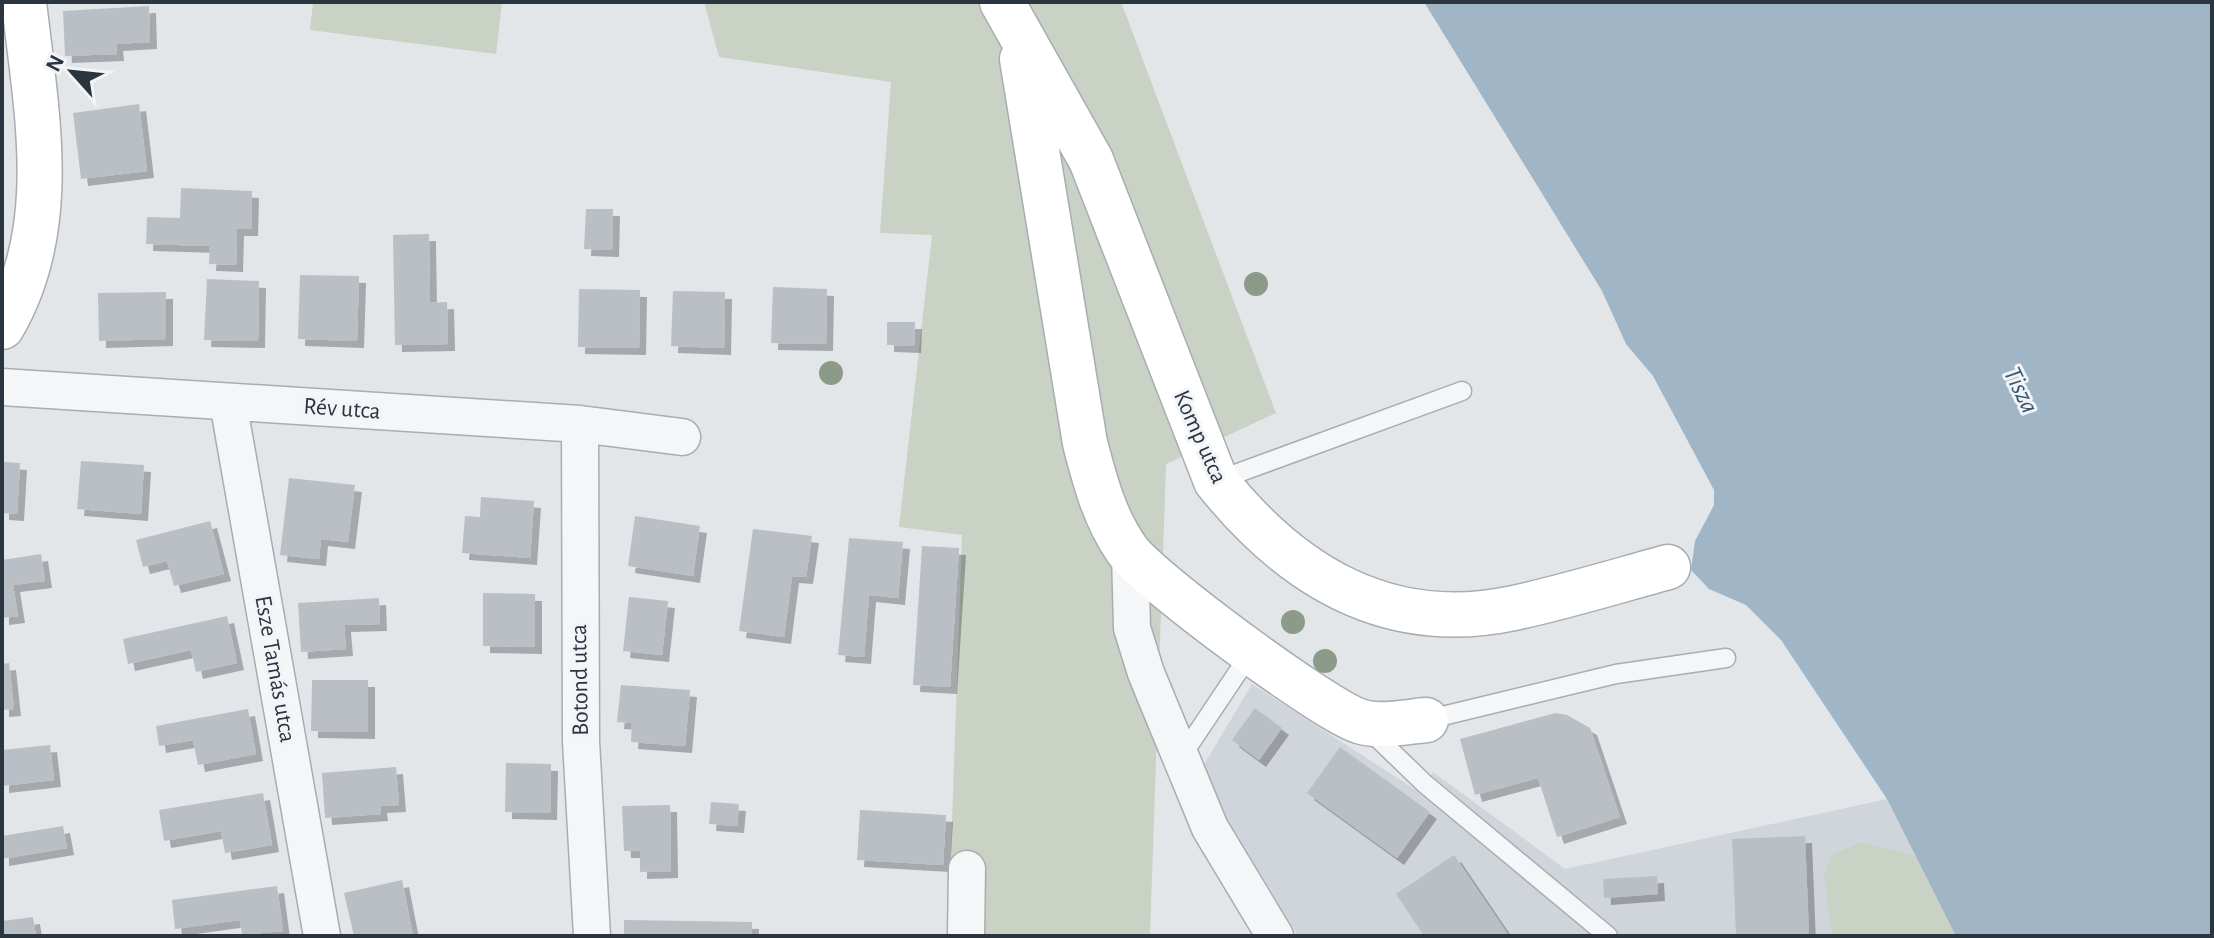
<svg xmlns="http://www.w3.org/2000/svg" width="2214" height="938" font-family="'Alegreya Sans',sans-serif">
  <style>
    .built { fill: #d0d5db }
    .green { fill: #c9d2c4 }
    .water { fill: #a0b6c6 }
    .building { fill: #babfc6; filter: url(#shadow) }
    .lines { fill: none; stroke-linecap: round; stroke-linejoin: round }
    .lane-casing { stroke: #a7adb3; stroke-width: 21 }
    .street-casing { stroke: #a7adb3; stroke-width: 39 }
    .secondary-casing { stroke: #a7adb3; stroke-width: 47 }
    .lane { stroke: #f4f6f8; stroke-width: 18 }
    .street { stroke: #f4f6f8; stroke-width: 36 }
    .secondary { stroke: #fff; stroke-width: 44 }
    .tree { fill: #8b9a89 }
    .labels { text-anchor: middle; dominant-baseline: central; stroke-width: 6; stroke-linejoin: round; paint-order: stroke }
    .street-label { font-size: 24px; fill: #2b3540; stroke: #f2f4f7 }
    .water-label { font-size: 26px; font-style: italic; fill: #395771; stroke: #f2f4f7 }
  </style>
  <defs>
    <filter id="shadow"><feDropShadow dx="7" dy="7" stdDeviation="0" flood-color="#0004"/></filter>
  </defs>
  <rect width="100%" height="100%" fill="#e2e6e9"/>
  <!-- built -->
  <path class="built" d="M 1252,684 L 1419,792 L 1433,772 L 1565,869 L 1887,799 L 1956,936 L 1298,936 L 1199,773 Z"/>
  <!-- green -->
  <path class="green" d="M 313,2 L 502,2 L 496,54 L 310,30 Z
    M 704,2 L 1121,2 L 1276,413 L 1166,464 L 1150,936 L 948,936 L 962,535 L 899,527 L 932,235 L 880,233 L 891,82 L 719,57 Z
    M 1861,842 L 1919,857 L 1956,936 L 1832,936 L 1824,875 L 1832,855 Z"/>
  <!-- water -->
  <path class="water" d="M 1424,2 L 2212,2 L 2212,936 L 1956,936 L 1887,799 L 1781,640 L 1746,605 L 1709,589 L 1691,570 L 1695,541 L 1714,505 L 1714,490 L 1653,376 L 1626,344 L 1602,291 Z"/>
  <!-- building -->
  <path class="building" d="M 149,6 L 150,42 L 116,44 L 117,54 L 65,56 L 63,11 Z
    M 139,104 L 147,171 L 81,179 L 73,113 Z
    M 181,188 L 252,191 L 251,229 L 237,229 L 236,265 L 209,264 L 210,246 L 146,244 L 147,217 L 180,218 Z
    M 586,209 L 613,209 L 612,250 L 584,249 Z
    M 429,234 L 430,303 L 447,302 L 448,344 L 395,345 L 393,235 Z
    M 300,275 L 359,276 L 357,341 L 298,339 Z
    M 207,279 L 259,281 L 258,341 L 204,340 Z
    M 773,287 L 827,289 L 826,344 L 771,343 Z
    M 579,289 L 640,290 L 639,348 L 578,347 Z
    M 673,291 L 725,292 L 724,348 L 671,346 Z
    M 166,292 L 166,339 L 99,341 L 98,293 Z
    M 887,322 L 915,322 L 914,346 L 887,345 Z
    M 81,461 L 144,465 L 141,514 L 77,509 Z
    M 2,462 L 20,463 L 17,514 L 2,513 Z
    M 289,478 L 355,485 L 348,542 L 321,539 L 319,559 L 280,555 Z
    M 481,497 L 534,501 L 530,558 L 462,553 L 465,516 L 480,517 Z
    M 635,516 L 700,526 L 693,576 L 628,566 Z
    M 210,521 L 224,574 L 174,586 L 167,561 L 143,567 L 136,540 Z
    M 753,529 L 812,536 L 806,577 L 792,576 L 784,637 L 739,631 Z
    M 849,538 L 903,542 L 898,598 L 869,595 L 864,657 L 838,655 Z
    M 922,546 L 959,548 L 950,687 L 913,685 Z
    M 41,554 L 45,581 L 13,585 L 18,616 L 2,618 L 2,560 Z
    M 483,593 L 535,594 L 535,647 L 483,646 Z
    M 629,597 L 668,601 L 662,655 L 623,651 Z
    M 379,598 L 380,624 L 344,625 L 346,649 L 301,652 L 298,603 Z
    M 227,616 L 237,663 L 196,672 L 191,650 L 128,664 L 123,639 Z
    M 9,663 L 14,709 L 2,710 L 2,664 Z
    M 312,680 L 368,680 L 368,732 L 311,731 Z
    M 621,685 L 690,690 L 685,746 L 631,742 L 632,723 L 617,722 Z
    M 1255,708 L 1282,728 L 1259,760 L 1232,740 Z
    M 248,709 L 256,754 L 198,765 L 193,740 L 159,746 L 156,726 Z
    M 1555,713 L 1567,715 L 1590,728 L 1620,817 L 1557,837 L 1538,778 L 1475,795 L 1460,739 Z
    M 50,745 L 54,780 L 2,786 L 2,750 Z
    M 1340,747 L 1430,812 L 1397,858 L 1307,793 Z
    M 506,763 L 551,764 L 550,813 L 505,812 Z
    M 396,767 L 399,805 L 380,806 L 381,814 L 325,818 L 322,773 Z
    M 263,793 L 272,845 L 225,853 L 221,831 L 164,841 L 159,810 Z
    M 711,802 L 739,804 L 737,826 L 709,824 Z
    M 670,805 L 671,871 L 640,872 L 640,851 L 624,851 L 622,806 Z
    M 860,810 L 946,815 L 943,865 L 857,860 Z
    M 63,826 L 67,848 L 2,859 L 2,836 Z
    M 1805,836 L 1809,936 L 1736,936 L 1732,839 Z
    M 1454,855 L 1509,936 L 1424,936 L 1396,894 Z
    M 1657,876 L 1658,894 L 1604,898 L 1603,879 Z
    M 402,880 L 413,936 L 354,936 L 344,893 Z
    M 277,886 L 283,931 L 242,935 L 240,920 L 175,929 L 172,900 Z
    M 33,917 L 36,936 L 2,936 L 2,921 Z
    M 624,920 L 752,922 L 752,936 L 624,936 Z"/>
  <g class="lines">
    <!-- lane casing -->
    <g class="lane-casing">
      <path id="lane" d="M 1216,481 L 1462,391
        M 1426,720 L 1616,674 L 1726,658
        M 1368,729 L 1425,784 L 1608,936
        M 1181,757 L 1252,651"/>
    </g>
    <!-- street casing -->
    <g class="street-casing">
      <path id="street" d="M 2,387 L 580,424 L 682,437
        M 228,402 L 322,936
        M 580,424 L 581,741 L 592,936
        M 1130,553 L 1132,628 L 1146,673 L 1210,828 L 1275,936
        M 966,936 L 967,869"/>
    </g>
    <!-- secondary casing -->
    <g class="secondary-casing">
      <path id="secondary" d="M 1002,2 L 1091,160 L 1216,481 C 1292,576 1388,635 1514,608 C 1565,597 1617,581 1668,567
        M 1022,59 L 1085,443 C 1095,481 1104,517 1127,550 C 1149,581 1323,709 1359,721 C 1378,728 1406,722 1426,720
        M 2,327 C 61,227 36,111 24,2"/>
    </g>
    <!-- lane -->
    <use href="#lane" class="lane"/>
    <!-- street -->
    <use href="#street" class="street"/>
    <!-- secondary -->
    <use href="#secondary" class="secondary"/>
  </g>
  <!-- trees -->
  <g class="tree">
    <circle cx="1256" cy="284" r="12"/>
    <circle cx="831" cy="373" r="12"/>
    <circle cx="1293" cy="622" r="12"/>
    <circle cx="1325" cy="661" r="12"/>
  </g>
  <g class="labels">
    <!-- street labels -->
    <g class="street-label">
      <text transform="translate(342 409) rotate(4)">Rév utca</text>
      <text transform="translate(1200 437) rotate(66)">Komp utca</text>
      <text transform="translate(275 669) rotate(80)">Esze Tamás utca</text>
      <text transform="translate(580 680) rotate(-91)">Botond utca</text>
    </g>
    <!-- water labels -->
    <g class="water-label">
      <text transform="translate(2021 390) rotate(64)">Tisza</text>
    </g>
  </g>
  <!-- border -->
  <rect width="2214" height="938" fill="none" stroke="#2b3540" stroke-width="8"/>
  <!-- north arrow -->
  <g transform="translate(72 72) rotate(297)" stroke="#f2f4f7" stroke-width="6" paint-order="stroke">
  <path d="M0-6L14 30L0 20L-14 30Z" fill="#2b3540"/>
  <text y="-12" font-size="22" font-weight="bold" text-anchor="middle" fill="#2b3540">N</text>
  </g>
</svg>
